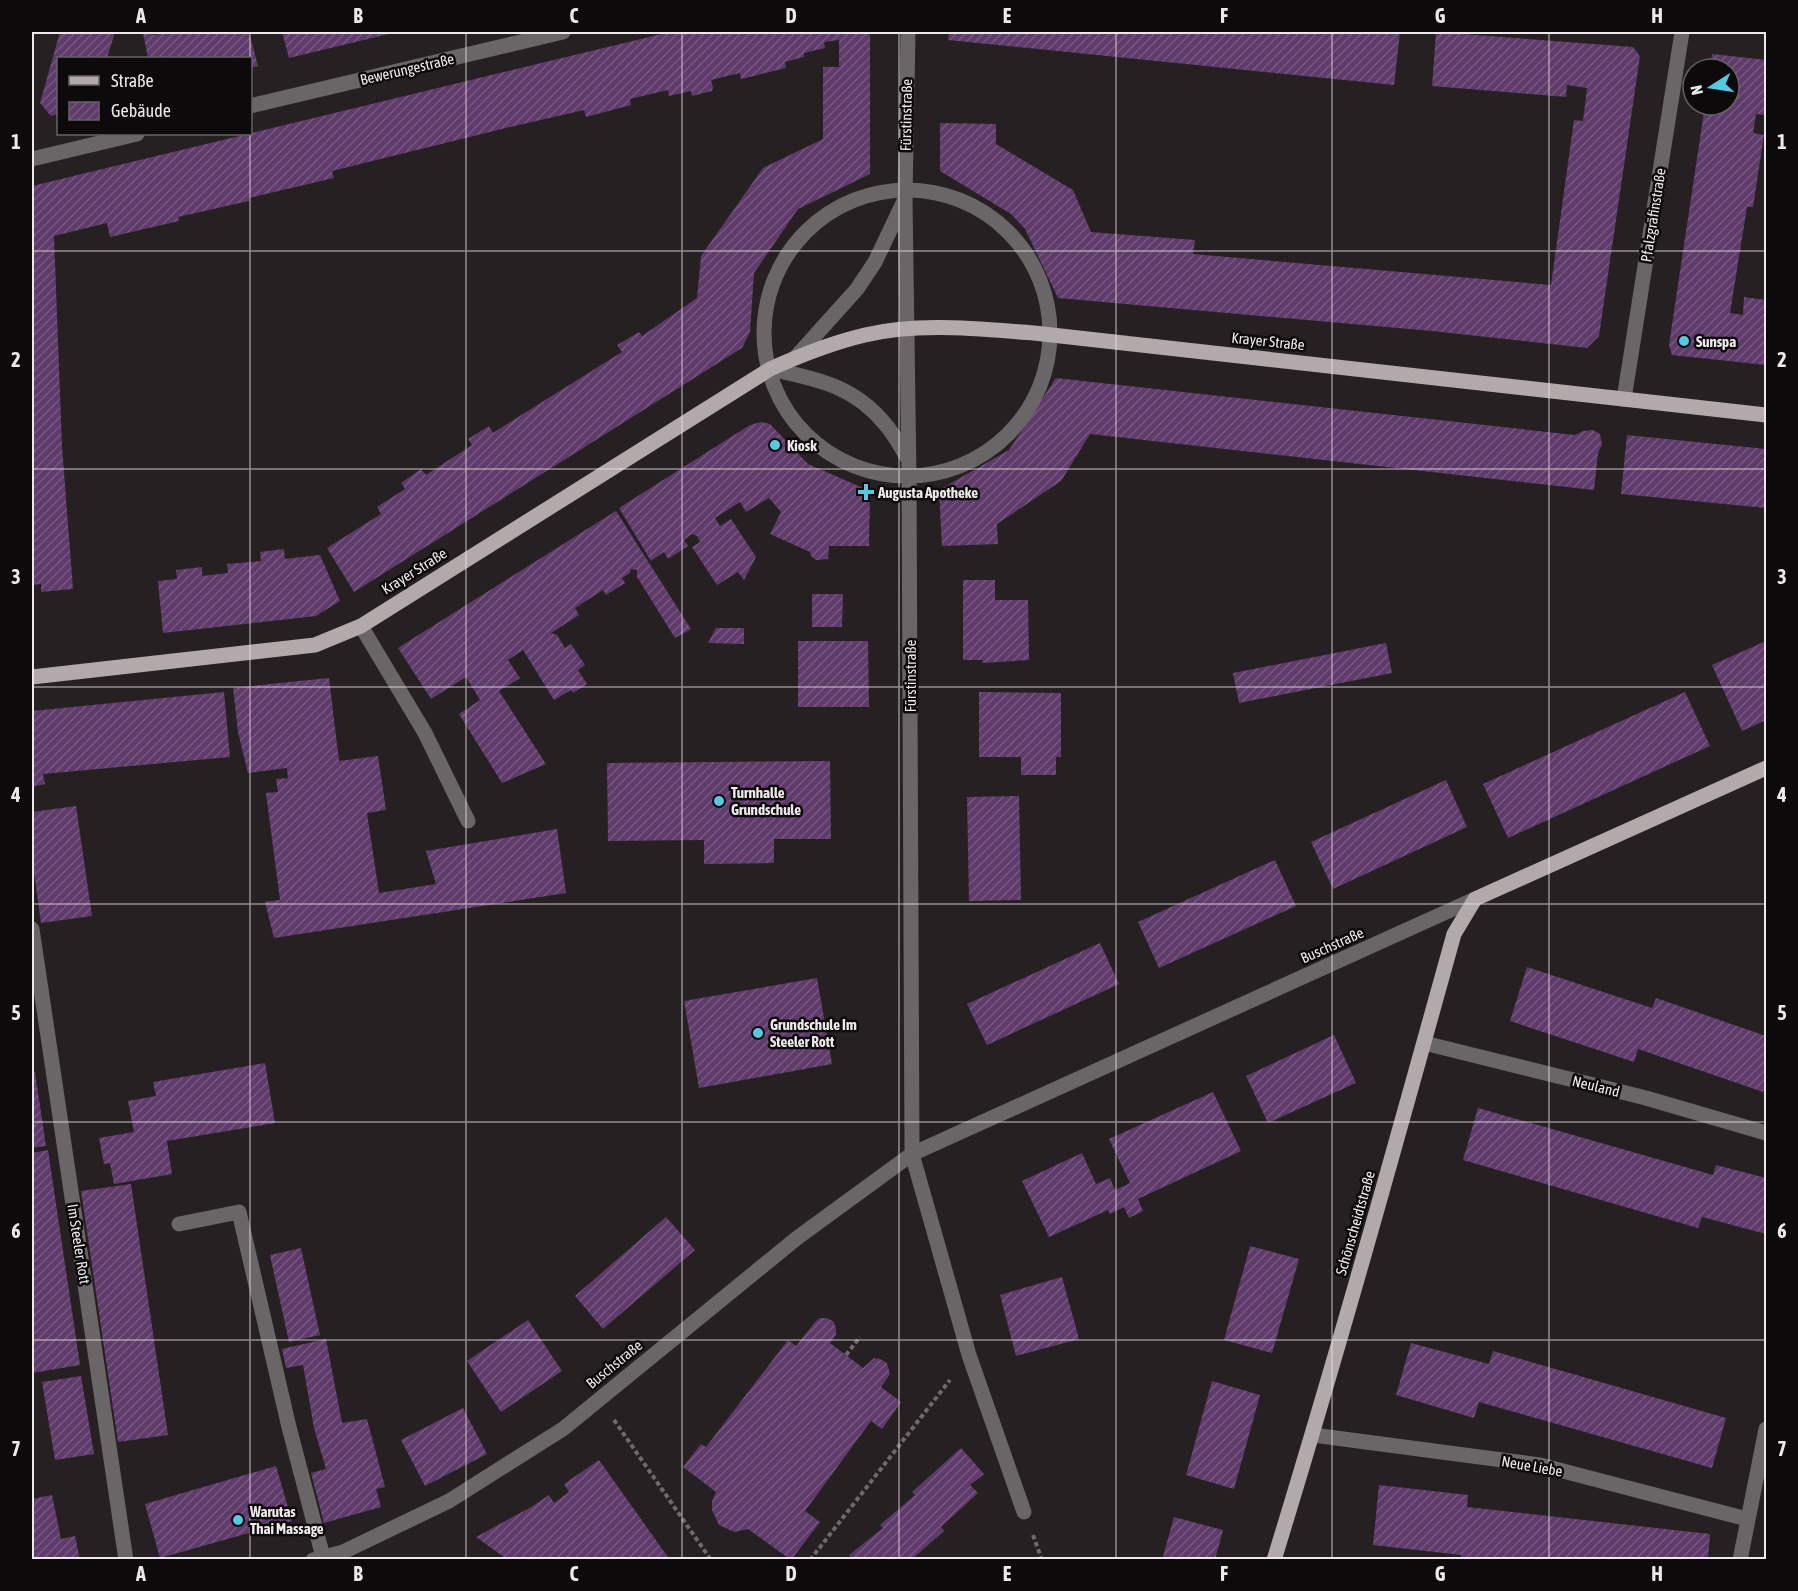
<svg xmlns="http://www.w3.org/2000/svg" width="1798" height="1591" font-family="'Asap Condensed',sans-serif">
  <style>
    .building { fill: url(#building-hatch) }
    .lines { fill: none; stroke-linecap: round; stroke-linejoin: round }
    .path { stroke: #6f696c; stroke-width: 4; stroke-dasharray: 4.5 3; stroke-linecap: butt }
    .minor { stroke: #6a6566; stroke-width: 15 }
    .major { stroke: #b2a9aa; stroke-width: 15 }
    .grid { fill: none; stroke: #ede8eb; stroke-width: 1.5; stroke-opacity: 0.55 }
    .poi-dot { fill: #56c9e0; stroke: #0d0a0c; stroke-width: 2 }
    .labels { text-anchor: middle; dominant-baseline: central; stroke-width: 5; stroke-linejoin: round; paint-order: stroke }
    .street-label { font-size: 15px; fill: #ede8eb; stroke: #0d0a0c }
    .poi-label { font-size: 15px; font-weight: bold; fill: #ede8eb; stroke: #0d0a0c; text-anchor: start }
    .neatline { fill: none; stroke: #ede8eb; stroke-width: 2 }
    .grid-label { font-size: 20px; text-anchor: middle; font-weight: bold; fill: #ede8eb }
  </style>
  <defs>
    <pattern id="building-hatch" width="6" height="6" patternUnits="userSpaceOnUse" patternTransform="scale(1.5)"><rect width="6" height="6" fill="#5f3b6b"/><path d="M-1 1l2-2M0 6l6-6M5 7l2-2" fill="none" stroke="#765780"/></pattern>
  </defs>
  <rect width="100%" height="100%" fill="#262023"/>
  <!-- building -->
  <path class="building" d="M 60,32 L 115,32 L 107,58 L 58,58 L 58,114 L 51,116 L 40,103 Z
    M 152,32 L 153,35 L 169,32 L 249,32 L 258,66 L 250,68 L 250,58 L 148,58 L 143,33 Z
    M 282,32 L 397,32 L 289,58 Z
    M 670,32 L 870,32 L 870,174 L 798,209 L 754,273 L 750,332 L 742,348 L 354,592 L 327,548 L 381,514 L 377,507 L 405,489 L 401,483 L 421,469 L 426,475 L 472,445 L 468,439 L 489,426 L 493,433 L 515,419 L 622,352 L 617,345 L 639,332 L 642,336 L 697,298 L 701,256 L 763,168 L 823,139 L 823,67 L 839,67 L 839,40 L 824,42 L 825,48 L 804,53 L 804,57 L 785,62 L 786,68 L 741,79 L 740,73 L 711,80 L 713,87 L 712,91 L 692,96 L 691,91 L 669,96 L 668,90 L 630,99 L 631,105 L 586,117 L 584,110 L 506,128 L 332,171 L 334,178 L 249,198 L 249,201 L 178,217 L 179,221 L 110,237 L 107,223 L 54,236 L 62,446 L 73,589 L 41,592 L 41,584 L 32,585 L 32,186 Z
    M 949,32 L 1400,32 L 1394,85 L 948,40 Z
    M 1436,32 L 1633,47 L 1640,56 L 1599,336 L 1587,348 L 1432,331 L 1058,298 L 1025,229 L 1011,214 L 940,171 L 940,123 L 996,124 L 996,144 L 1073,190 L 1091,232 L 1195,240 L 1193,254 L 1551,285 L 1574,120 L 1583,121 L 1587,88 L 1567,85 L 1566,97 L 1432,86 Z
    M 1712,54 L 1766,60 L 1766,115 L 1756,114 L 1753,133 L 1764,135 L 1753,207 L 1747,207 L 1730,313 L 1743,315 L 1744,297 L 1766,300 L 1766,365 L 1672,355 L 1669,345 L 1705,105 L 1729,105 L 1729,69 L 1710,69 Z
    M 1056,378 L 1575,435 L 1583,431 L 1593,430 L 1600,434 L 1602,445 L 1598,453 L 1594,490 L 1090,434 L 1061,481 L 997,524 L 998,544 L 942,546 L 939,490 L 1009,450 Z
    M 761,422 L 770,424 L 808,464 L 870,491 L 869,546 L 829,546 L 828,559 L 816,560 L 811,556 L 810,552 L 770,534 L 781,512 L 769,498 L 746,512 L 740,502 L 715,518 L 720,526 L 731,519 L 756,557 L 744,580 L 738,572 L 717,585 L 692,547 L 700,542 L 697,536 L 692,534 L 684,540 L 688,546 L 668,559 L 664,552 L 651,561 L 619,508 L 750,425 Z
    M 1627,435 L 1766,449 L 1766,508 L 1621,494 Z
    M 616,511 L 691,629 L 675,638 L 637,577 L 637,570 L 631,569 L 630,573 L 622,578 L 625,583 L 606,595 L 603,590 L 575,608 L 579,615 L 551,633 L 557,635 L 565,648 L 571,644 L 585,665 L 578,670 L 587,684 L 573,693 L 571,690 L 554,700 L 523,650 L 508,660 L 520,678 L 499,691 L 546,764 L 502,783 L 459,714 L 480,700 L 466,677 L 431,699 L 398,648 Z
    M 284,549 L 285,559 L 320,555 L 340,601 L 316,616 L 163,633 L 158,581 L 177,579 L 176,570 L 202,567 L 202,576 L 228,573 L 227,564 L 261,561 L 260,552 Z
    M 963,580 L 995,580 L 995,600 L 1028,600 L 1029,660 L 982,663 L 983,660 L 963,660 Z
    M 812,594 L 843,594 L 842,627 L 812,627 Z
    M 716,628 L 744,628 L 744,644 L 708,643 Z
    M 798,641 L 868,641 L 869,707 L 798,707 Z
    M 1766,641 L 1766,720 L 1742,731 L 1712,665 Z
    M 1386,643 L 1392,673 L 1239,703 L 1233,673 Z
    M 329,678 L 339,761 L 378,756 L 386,810 L 367,813 L 379,893 L 436,884 L 426,851 L 557,829 L 566,893 L 274,938 L 265,902 L 280,900 L 266,793 L 278,792 L 276,779 L 288,778 L 287,768 L 248,773 L 238,732 L 233,688 Z
    M 224,692 L 230,757 L 43,774 L 45,784 L 32,787 L 32,711 Z
    M 979,692 L 1061,693 L 1061,757 L 1056,757 L 1056,775 L 1021,775 L 1021,757 L 979,757 Z
    M 1685,692 L 1710,746 L 1508,838 L 1483,784 Z
    M 830,761 L 831,839 L 774,839 L 774,863 L 704,864 L 704,840 L 608,841 L 607,763 Z
    M 1446,780 L 1467,827 L 1333,889 L 1311,842 Z
    M 1019,796 L 1021,900 L 969,901 L 967,797 Z
    M 76,806 L 92,916 L 41,923 L 32,858 L 32,812 Z
    M 1275,860 L 1296,906 L 1159,968 L 1138,922 Z
    M 1100,943 L 1119,984 L 987,1045 L 967,1004 Z
    M 1527,967 L 1652,1008 L 1656,998 L 1766,1036 L 1766,1082 L 1763,1092 L 1638,1049 L 1634,1062 L 1510,1021 Z
    M 817,978 L 832,1064 L 699,1088 L 684,1001 Z
    M 1334,1035 L 1356,1083 L 1268,1123 L 1246,1076 Z
    M 265,1063 L 275,1123 L 167,1141 L 172,1174 L 114,1184 L 110,1163 L 104,1164 L 99,1138 L 134,1132 L 128,1101 L 156,1096 L 153,1082 Z
    M 35,1072 L 46,1146 L 32,1148 L 32,1073 Z
    M 1213,1092 L 1241,1151 L 1138,1199 L 1143,1211 L 1129,1218 L 1124,1207 L 1110,1214 L 1108,1210 L 1049,1237 L 1022,1181 L 1082,1153 L 1096,1184 L 1110,1178 L 1115,1190 L 1130,1183 L 1109,1139 Z
    M 1478,1108 L 1713,1175 L 1716,1165 L 1766,1178 L 1766,1234 L 1702,1217 L 1698,1228 L 1463,1160 Z
    M 48,1150 L 80,1365 L 32,1373 L 32,1153 Z
    M 131,1184 L 168,1435 L 118,1442 L 81,1191 Z
    M 666,1217 L 695,1250 L 603,1329 L 575,1296 Z
    M 1250,1246 L 1299,1259 L 1272,1353 L 1224,1340 Z
    M 301,1248 L 320,1335 L 289,1342 L 270,1255 Z
    M 1062,1277 L 1079,1339 L 1016,1356 L 1000,1295 Z
    M 820,1318 L 827,1318 L 834,1322 L 836,1329 L 836,1335 L 830,1343 L 863,1368 L 874,1358 L 880,1359 L 887,1363 L 890,1374 L 881,1387 L 901,1402 L 882,1429 L 871,1421 L 805,1511 L 820,1522 L 791,1560 L 748,1529 L 734,1532 L 719,1525 L 712,1510 L 712,1501 L 716,1492 L 683,1467 L 701,1444 L 706,1447 L 788,1340 L 796,1346 L 815,1322 Z
    M 528,1320 L 562,1371 L 501,1412 L 467,1361 Z
    M 326,1339 L 342,1423 L 367,1419 L 385,1487 L 376,1489 L 381,1507 L 324,1523 L 311,1473 L 326,1469 L 314,1428 L 303,1365 L 286,1368 L 282,1349 Z
    M 1411,1343 L 1489,1364 L 1493,1351 L 1726,1418 L 1712,1468 L 1479,1402 L 1474,1418 L 1396,1395 Z
    M 81,1376 L 94,1454 L 55,1460 L 42,1382 Z
    M 1212,1381 L 1260,1395 L 1234,1489 L 1186,1475 Z
    M 463,1408 L 487,1454 L 425,1486 L 401,1440 Z
    M 961,1448 L 984,1474 L 970,1485 L 978,1493 L 941,1527 L 944,1531 L 911,1560 L 853,1560 L 849,1555 L 883,1528 L 880,1525 L 915,1495 L 912,1492 Z
    M 599,1460 L 670,1560 L 508,1560 L 476,1537 L 533,1506 L 549,1495 L 554,1503 L 569,1492 L 564,1484 Z
    M 276,1466 L 292,1521 L 160,1558 L 145,1504 Z
    M 1379,1485 L 1468,1495 L 1467,1507 L 1710,1534 L 1708,1560 L 1461,1560 L 1461,1555 L 1373,1545 Z
    M 52,1495 L 61,1539 L 75,1536 L 80,1560 L 32,1560 L 32,1499 Z
    M 1174,1517 L 1223,1530 L 1215,1560 L 1162,1560 Z"/>
  <g class="lines">
    <!-- path -->
    <path class="path" d="M 846,1355 L 860,1337
      M 614,1420 L 711,1560
      M 1033,1535 L 1042,1560
      M 810,1560 L 950,1380"/>
    <!-- minor -->
    <path class="minor" d="M 908,32 L 905,198 L 909,477 L 912,1154 L 969,1355 L 1024,1512
      M 250,106 L 563,32
      M 32,159 L 137,134
      M764 333a143 143 0 1 1 286 0a143 143 0 1 1-286 0Z
      M 795,358 L 857,289 L 875,262 L 904,201
      M 770,369 C 816,379 853,385 885,424 C 894,434 901,447 908,459
      M 1624,399 L 1682,32
      M 361,626 L 425,733 L 468,821
      M 32,929 L 126,1560
      M 1424,1043 L 1646,1098 L 1766,1133
      M 179,1224 L 239,1212 L 289,1427 L 323,1557
      M 1313,1435 L 1540,1465 L 1747,1519
      M 313,1560 L 343,1552 L 449,1501 L 563,1429 L 797,1238 L 912,1154 L 1475,899
      M 1740,1560 L 1766,1429"/>
    <!-- major -->
    <path class="major" d="M 32,677 L 315,645 L 361,626 L 770,369 C 801,355 831,343 865,335 C 919,322 979,329 1034,333 L 1766,415
      M 1274,1560 C 1338,1352 1396,1143 1454,934 L 1475,899 L 1766,768"/>
  </g>
  <!-- grid -->
  <path class="grid" d="M 250,32 L 250,58M 466,32 L 466,1560M 682,32 L 682,1560M 899,32 L 899,1560M 1116,32 L 1116,1560M 1332,32 L 1332,1560M 1549,32 L 1549,1560M 250,134 L 250,1560M 32,251 L 1766,251M 32,469 L 1766,469M 32,687 L 1766,687M 32,904 L 1766,904M 32,1122 L 1766,1122M 32,1340 L 1766,1340"/>
  <!-- markers -->
  <g class="poi-dot">
    <circle cx="1684" cy="341" r="6"/>
    <circle cx="775" cy="445" r="6"/>
    <path d="M863 483h6v6h6v6h-6v6h-6v-6h-6v-6h6z"/>
    <circle cx="719" cy="801" r="6"/>
    <circle cx="758" cy="1033" r="6"/>
    <circle cx="238" cy="1520" r="6"/>
  </g>
  <g class="labels">
    <!-- street labels -->
    <g class="street-label">
      <text transform="translate(407 69) rotate(-13)">Bewerungestraße</text>
      <text transform="translate(906 115) rotate(-89)">Fürstinstraße</text>
      <text transform="translate(1653 215) rotate(-81)">Pfalzgräfinstraße</text>
      <text transform="translate(1268 341) rotate(6)">Krayer Straße</text>
      <text transform="translate(414 571) rotate(-32)">Krayer Straße</text>
      <text transform="translate(910 676) rotate(-90)">Fürstinstraße</text>
      <text transform="translate(1332 945) rotate(-24)">Buschstraße</text>
      <text transform="translate(1596 1086) rotate(14)">Neuland</text>
      <text transform="translate(1355 1223) rotate(-74)">Schönscheidtstraße</text>
      <text transform="translate(79 1244) rotate(81)">Im Steeler Rott</text>
      <text transform="translate(614 1364) rotate(-39)">Buschstraße</text>
      <text transform="translate(1532 1466) rotate(10)">Neue Liebe</text>
    </g>
    <!-- poi labels -->
    <g class="poi-label">
      <text x="1696" y="341">Sunspa</text>
      <text x="787" y="445">Kiosk</text>
      <text x="878" y="492">Augusta Apotheke</text>
      <text x="731" y="792">Turnhalle<tspan x="731" dy="17">Grundschule</tspan></text>
      <text x="770" y="1024">Grundschule Im<tspan x="770" dy="17">Steeler Rott</tspan></text>
      <text x="250" y="1511">Warutas<tspan x="250" dy="17">Thai Massage</tspan></text>
    </g>
  </g>
  <!-- border -->
  <rect width="1798" height="1591" fill="none" stroke="#0d0a0c" stroke-width="66"/>
  <!-- legend -->
  <rect x="57" y="57" width="195" height="78" fill="#0d0a0c" stroke="#676365" stroke-width="1.5"/>
  <rect x="69" y="76" width="30" height="9" fill="#b2a9aa" stroke="#676365" stroke-width="1.5"/>
  <text x="111" y="87" font-size="18" fill="#ede8eb">Straße</text>
  <rect x="69" y="102" width="30" height="18" fill="url(#building-hatch)" stroke="#676365" stroke-width="1.5"/>
  <text x="111" y="117" font-size="18" fill="#ede8eb">Gebäude</text>
  <!-- north arrow -->
  <g transform="translate(1711 87) rotate(258)"><circle r="28" fill="#0d0a0c" stroke="#676365" stroke-width="1.5"/>
  <path d="M0-4.5L10 22L0 15L-10 22Z" fill="#56c9e0"/>
  <text y="-9" font-size="16" font-weight="bold" text-anchor="middle" fill="#ede8eb">N</text>
  </g>
  <rect x="33" y="33" width="1732" height="1525" class="neatline"/>
  <g class="grid-label">
    <text x="141" y="23">A</text>
    <text x="358" y="23">B</text>
    <text x="574" y="23">C</text>
    <text x="791" y="23">D</text>
    <text x="1007" y="23">E</text>
    <text x="1224" y="23">F</text>
    <text x="1440" y="23">G</text>
    <text x="1657" y="23">H</text>
    <text x="16" y="149">1</text>
    <text x="1782" y="149">1</text>
    <text x="16" y="367">2</text>
    <text x="1782" y="367">2</text>
    <text x="16" y="584">3</text>
    <text x="1782" y="584">3</text>
    <text x="16" y="802">4</text>
    <text x="1782" y="802">4</text>
    <text x="16" y="1020">5</text>
    <text x="1782" y="1020">5</text>
    <text x="16" y="1238">6</text>
    <text x="1782" y="1238">6</text>
    <text x="16" y="1456">7</text>
    <text x="1782" y="1456">7</text>
    <text x="141" y="1581">A</text>
    <text x="358" y="1581">B</text>
    <text x="574" y="1581">C</text>
    <text x="791" y="1581">D</text>
    <text x="1007" y="1581">E</text>
    <text x="1224" y="1581">F</text>
    <text x="1440" y="1581">G</text>
    <text x="1657" y="1581">H</text>
  </g>
</svg>
